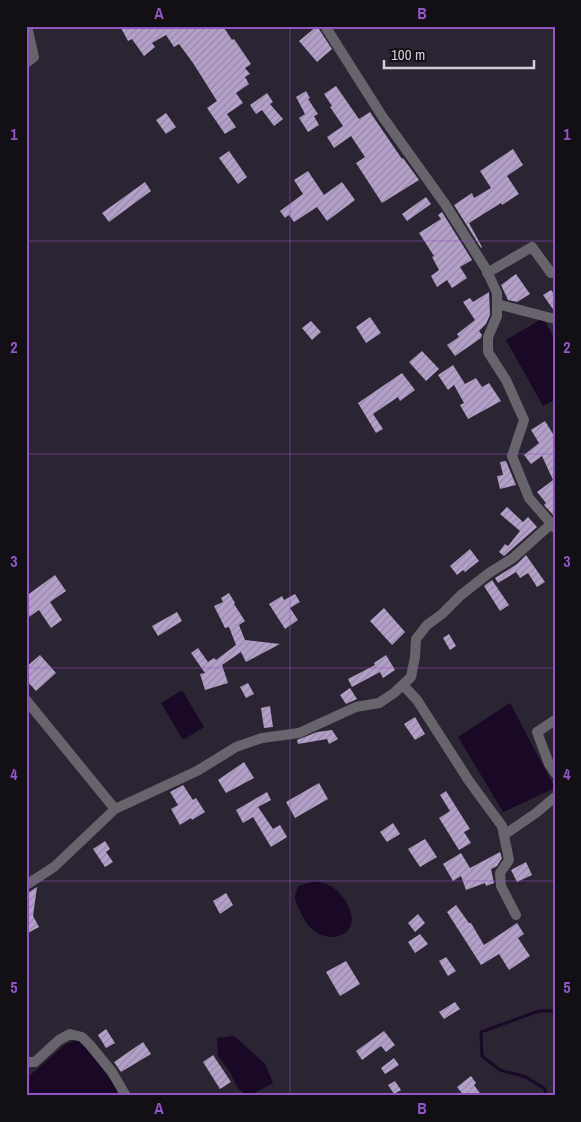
<svg xmlns="http://www.w3.org/2000/svg" width="581" height="1122" font-family="'Archivo Narrow',sans-serif">
  <style>
    .water { fill: #190926 }
    .lines { fill: none; stroke-linecap: round; stroke-linejoin: round }
    .stream { stroke: #190926; stroke-width: 3 }
    .building { fill: url(#building-hatch) }
    .street { stroke: #68646c; stroke-width: 10 }
    .grid { fill: none; stroke: #9155c6; stroke-width: 1; stroke-opacity: 0.55 }
    .neatline { fill: none; stroke: #9155c6; stroke-width: 2 }
    .grid-label { font-size: 16px; text-anchor: middle; font-weight: bold; fill: #9155c6 }
  </style>
  <defs>
    <pattern id="building-hatch" width="6" height="6" patternUnits="userSpaceOnUse" patternTransform="scale(1.25)"><rect width="6" height="6" fill="#b3a0c8"/><path d="M-1 1l2-2M0 6l6-6M5 7l2-2" fill="none" stroke="#9688a6"/></pattern>
  </defs>
  <rect width="100%" height="100%" fill="#2b2433"/>
  <!-- water -->
  <path class="water" d="M 543,318 L 555,339 L 555,400 L 543,406 L 506,340 Z
    M 182,690 L 204,727 L 183,740 L 161,703 Z
    M 510,703 L 555,788 L 503,812 L 458,737 Z
    M 316,881 C 329,884 337,888 344,899 C 370,935 324,953 304,919 C 301,913 296,904 295,898 C 295,894 297,890 298,886 Z
    M 234,1036 L 265,1064 L 273,1083 L 249,1096 L 238,1089 L 230,1072 L 218,1056 L 217,1038 Z
    M 79,1039 L 92,1054 L 122,1096 L 26,1096 L 27,1078 L 66,1044 Z"/>
  <g class="lines">
    <!-- stream -->
    <path class="stream" d="M 546,1096 L 545,1089 L 526,1077 L 500,1070 L 482,1056 L 481,1032 L 539,1011 L 555,1011"/>
  </g>
  <!-- building -->
  <path class="building" d="M 120,26 L 223,26 L 232,40 L 234,39 L 251,64 L 245,68 L 250,74 L 245,77 L 249,84 L 236,93 L 243,103 L 227,114 L 236,127 L 225,134 L 207,108 L 217,101 L 193,63 L 179,44 L 174,47 L 166,35 L 152,43 L 155,47 L 144,56 L 132,39 L 128,41 Z
    M 317,26 L 332,49 L 317,62 L 299,41 Z
    M 336,86 L 359,119 L 370,112 L 402,159 L 403,158 L 419,180 L 382,203 L 356,163 L 365,157 L 351,136 L 334,148 L 327,137 L 343,126 L 330,107 L 332,106 L 324,94 Z
    M 306,91 L 310,98 L 308,99 L 318,114 L 314,116 L 319,125 L 308,132 L 299,118 L 305,114 L 296,97 Z
    M 267,93 L 273,102 L 270,104 L 283,119 L 274,126 L 262,110 L 256,114 L 250,105 Z
    M 166,113 L 176,127 L 166,134 L 156,120 Z
    M 513,149 L 523,165 L 507,176 L 519,194 L 502,205 L 501,203 L 469,223 L 482,247 L 481,248 L 454,205 L 472,193 L 474,198 L 491,188 L 480,171 Z
    M 229,151 L 247,177 L 238,184 L 219,158 Z
    M 308,171 L 324,195 L 342,182 L 355,200 L 327,221 L 317,207 L 294,222 L 289,215 L 285,218 L 280,211 L 303,194 L 294,180 Z
    M 145,182 L 151,191 L 109,222 L 102,213 Z
    M 426,197 L 431,204 L 407,221 L 402,214 Z
    M 442,212 L 472,260 L 460,267 L 467,278 L 452,288 L 447,280 L 437,287 L 431,276 L 439,270 L 432,257 L 434,256 L 419,233 L 441,219 L 438,215 Z
    M 516,274 L 530,294 L 517,302 L 508,300 L 501,285 Z
    M 551,290 L 555,295 L 555,312 L 543,295 Z
    M 489,292 L 490,315 L 486,324 L 479,331 L 482,335 L 481,338 L 455,356 L 447,345 L 459,337 L 457,334 L 475,320 L 463,302 L 470,298 L 473,302 Z
    M 370,317 L 381,333 L 366,343 L 356,327 Z
    M 311,321 L 321,332 L 312,340 L 302,328 Z
    M 422,351 L 439,369 L 426,381 L 409,362 Z
    M 453,365 L 465,384 L 476,378 L 482,387 L 489,383 L 501,401 L 468,419 L 460,405 L 464,403 L 454,385 L 448,390 L 438,375 Z
    M 402,373 L 415,390 L 400,401 L 398,397 L 373,414 L 383,429 L 376,433 L 358,403 Z
    M 545,421 L 555,437 L 555,517 L 544,505 L 546,503 L 537,492 L 553,480 L 542,456 L 531,464 L 524,455 L 539,443 L 531,430 Z
    M 506,461 L 516,485 L 500,489 L 497,476 L 503,475 L 500,462 Z
    M 507,507 L 523,522 L 528,517 L 537,527 L 504,556 L 499,552 L 505,544 L 508,546 L 520,531 L 500,514 Z
    M 470,549 L 479,561 L 465,572 L 463,570 L 457,575 L 450,566 Z
    M 526,555 L 545,582 L 537,587 L 528,573 L 520,578 L 516,572 L 498,583 L 495,578 L 517,564 Z
    M 55,575 L 66,591 L 50,602 L 62,620 L 51,628 L 39,610 L 26,619 L 26,596 Z
    M 492,580 L 509,605 L 500,611 L 484,586 Z
    M 229,593 L 235,603 L 234,604 L 245,621 L 239,625 L 245,640 L 280,644 L 246,662 L 241,652 L 222,665 L 228,683 L 205,690 L 200,674 L 205,673 L 191,653 L 198,648 L 208,662 L 214,658 L 216,660 L 236,645 L 229,627 L 225,628 L 214,606 L 223,602 L 221,598 Z
    M 295,594 L 300,602 L 290,608 L 298,620 L 285,629 L 269,604 L 282,596 L 284,600 Z
    M 384,608 L 405,632 L 392,645 L 370,621 Z
    M 177,612 L 182,621 L 158,636 L 152,626 Z
    M 449,634 L 456,646 L 450,650 L 443,638 Z
    M 40,655 L 56,673 L 36,691 L 26,680 L 26,667 Z
    M 386,655 L 395,670 L 383,678 L 380,672 L 352,687 L 348,679 L 375,665 L 374,663 Z
    M 248,683 L 254,694 L 246,698 L 240,687 Z
    M 350,688 L 357,699 L 346,704 L 340,695 Z
    M 270,706 L 273,727 L 264,728 L 261,708 Z
    M 415,717 L 425,734 L 415,740 L 404,724 Z
    M 332,730 L 338,739 L 329,744 L 327,739 L 298,744 L 297,740 L 317,732 Z
    M 244,762 L 254,778 L 226,793 L 218,780 Z
    M 319,783 L 328,799 L 295,818 L 286,802 Z
    M 183,785 L 193,800 L 196,798 L 205,812 L 192,820 L 191,818 L 180,825 L 171,809 L 178,805 L 170,792 Z
    M 446,791 L 470,829 L 464,832 L 471,843 L 459,850 L 439,818 L 450,811 L 440,795 Z
    M 267,792 L 271,800 L 258,807 L 273,829 L 280,825 L 287,837 L 271,847 L 253,817 L 243,823 L 236,810 Z
    M 393,823 L 400,834 L 387,842 L 380,832 Z
    M 425,839 L 437,857 L 420,867 L 408,849 Z
    M 105,841 L 110,849 L 106,852 L 113,862 L 105,867 L 93,849 Z
    M 500,852 L 502,858 L 497,866 L 491,869 L 494,883 L 486,886 L 485,883 L 466,890 L 461,876 L 453,881 L 443,864 L 461,853 L 470,868 Z
    M 526,862 L 532,875 L 517,882 L 511,870 Z
    M 37,887 L 33,916 L 39,927 L 26,934 L 26,894 Z
    M 226,893 L 233,905 L 220,914 L 213,901 Z
    M 456,905 L 469,923 L 471,923 L 484,945 L 517,923 L 524,934 L 518,938 L 530,956 L 509,970 L 499,954 L 481,965 L 447,912 Z
    M 418,914 L 425,923 L 415,932 L 408,923 Z
    M 420,934 L 428,944 L 415,953 L 408,942 Z
    M 446,957 L 456,971 L 448,976 L 439,961 Z
    M 346,961 L 360,984 L 340,996 L 326,972 Z
    M 455,1002 L 460,1009 L 444,1019 L 439,1012 Z
    M 106,1029 L 115,1043 L 106,1048 L 98,1035 Z
    M 384,1031 L 395,1045 L 386,1052 L 381,1046 L 362,1060 L 356,1051 Z
    M 143,1042 L 151,1054 L 121,1072 L 114,1062 Z
    M 213,1055 L 231,1082 L 220,1089 L 203,1062 Z
    M 394,1058 L 399,1065 L 385,1074 L 381,1068 Z
    M 471,1076 L 476,1083 L 474,1085 L 482,1096 L 464,1096 L 457,1087 Z
    M 395,1081 L 401,1090 L 394,1094 L 388,1085 Z"/>
  <g class="lines">
    <!-- street -->
    <path class="street" d="M 325,26 L 382,116 L 445,204 L 486,269 L 497,293 L 497,316 L 488,337 L 488,352 L 506,380 L 524,420 L 512,456 L 529,498 L 555,528
      M 26,63 L 34,57 L 27,26
      M 487,273 L 532,247 L 551,273 L 555,273
      M 497,304 L 555,319
      M 403,685 L 417,700 L 469,781 L 502,826 L 509,860 L 500,873 L 501,886 L 516,915
      M 26,700 L 115,809 L 54,867 L 26,885
      M 555,720 L 537,732 L 549,764 L 555,773
      M 115,809 L 197,771 L 236,747 L 262,738 L 299,733 L 356,707 L 379,703 L 394,693 L 411,677 L 415,657 L 416,639 L 427,625 L 442,614 L 461,595 L 489,573 L 513,558 L 551,524
      M 504,835 L 536,813 L 555,797
      M 26,1062 L 35,1062 L 59,1040 L 70,1034 L 82,1037 L 90,1045 L 112,1072 L 126,1096"/>
  </g>
  <!-- grid -->
  <path class="grid" d="M 290,26 L 290,1096M 26,241 L 555,241M 26,454 L 555,454M 26,668 L 555,668M 26,881 L 555,881"/>
  <!-- border -->
  <rect width="581" height="1122" fill="none" stroke="#120f15" stroke-width="55"/>
  <!-- scale -->
  <path d="M384 60v8h150v-8" fill="none" stroke="#d3cfd9" stroke-width="2.5"/>
  <text x="391" y="60" font-size="15" fill="#d3cfd9" stroke="#120f15" stroke-width="4" paint-order="stroke">100 m</text>
  <rect x="28" y="28" width="526" height="1066" class="neatline"/>
  <g class="grid-label">
    <text x="159" y="19">A</text>
    <text x="422" y="19">B</text>
    <text x="14" y="140">1</text>
    <text x="567" y="140">1</text>
    <text x="14" y="353">2</text>
    <text x="567" y="353">2</text>
    <text x="14" y="567">3</text>
    <text x="567" y="567">3</text>
    <text x="14" y="780">4</text>
    <text x="567" y="780">4</text>
    <text x="14" y="993">5</text>
    <text x="567" y="993">5</text>
    <text x="159" y="1114">A</text>
    <text x="422" y="1114">B</text>
  </g>
</svg>
